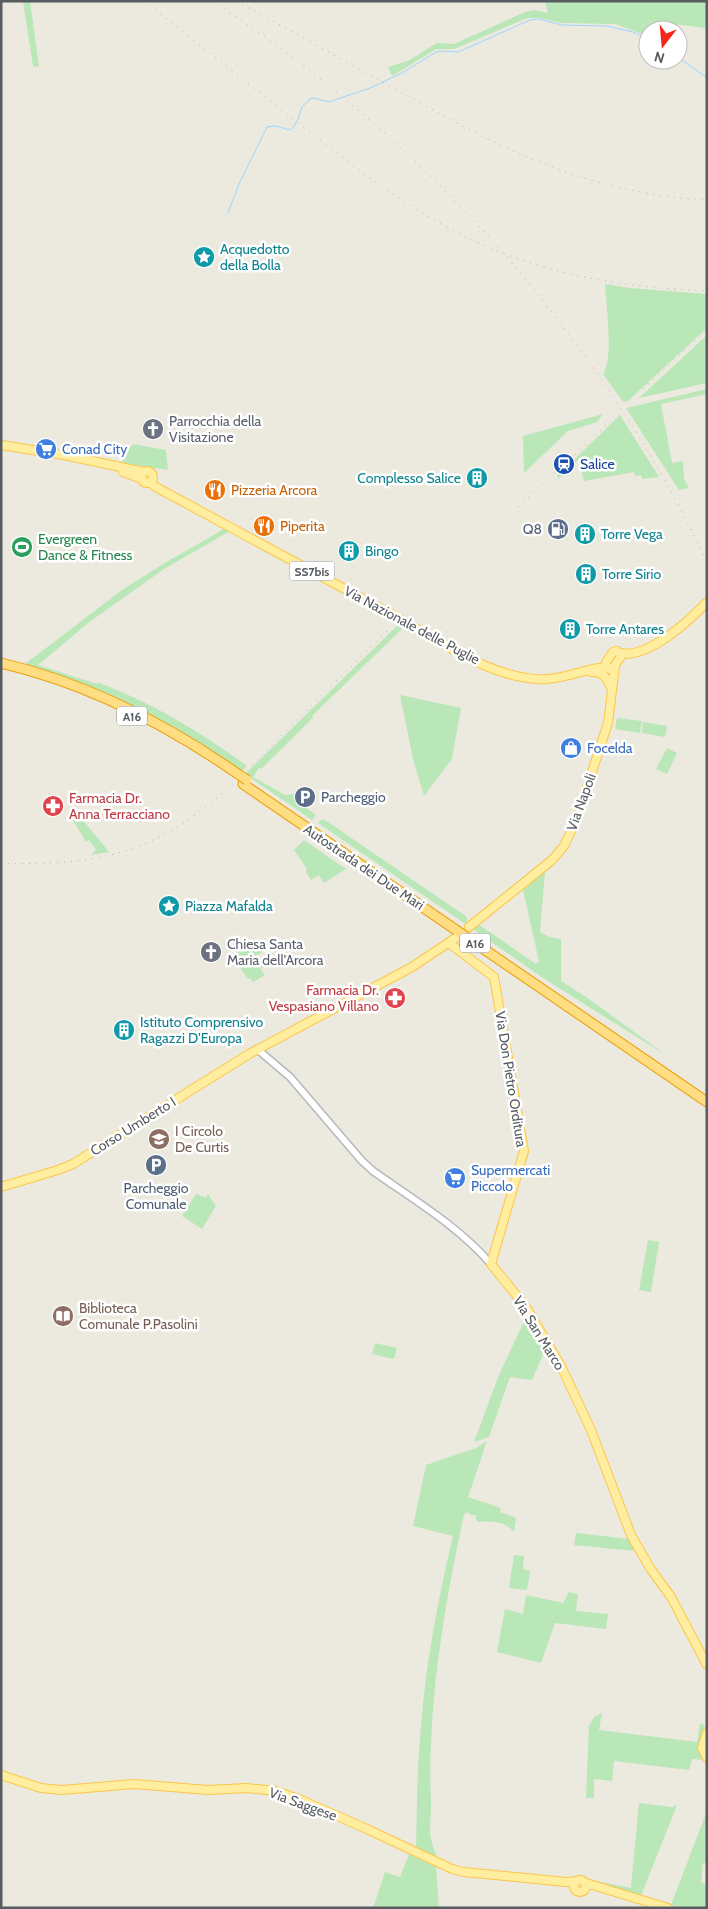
<svg xmlns="http://www.w3.org/2000/svg" width="708" height="1909" font-family="Cabin,sans-serif">
  <style>
    .green { fill: #b9e7b8 }
    .lines { fill: none; stroke-linecap: round; stroke-linejoin: round }
    .stream { stroke: #9bd6ff; stroke-width: 1 }
    .minor-casing { stroke: #b4b8bd; stroke-width: 9 }
    .major-casing { stroke: #fcc648; stroke-width: 10 }
    .highway-casing { stroke: #ea9c00; stroke-width: 11 }
    .minor { stroke: #fff; stroke-width: 6 }
    .major { stroke: #ffeea0; stroke-width: 8 }
    .highway { stroke: #ffdd82; stroke-width: 9 }
    .rail { stroke: #b1b2b2; stroke-width: 1; stroke-dasharray: 1 6; stroke-linecap: butt }
    .major-bridge-casing { stroke: #fcc648; stroke-width: 10; stroke-linecap: butt }
    .highway-bridge-casing { stroke: #ea9c00; stroke-width: 11; stroke-linecap: butt }
    .major-bridge { stroke: #ffeea0; stroke-width: 8 }
    .highway-bridge { stroke: #ffdd82; stroke-width: 9 }
    .labels { text-anchor: middle; dominant-baseline: central; stroke-width: 5; stroke-linejoin: round; paint-order: stroke }
    .shield { fill: #fff; stroke: #898d90; stroke-width: 1 }
    .shield-label { font-size: 12px; font-weight: bold; fill: #575c61 }
    .culture-label { font-size: 14px; fill: #0d838f; stroke: #fff; text-anchor: start }
    .worship-label { font-size: 14px; fill: #5b616d; stroke: #fff; text-anchor: start }
    .shop-label { font-size: 14px; fill: #366cbe; stroke: #fff; text-anchor: start }
    .transit-label { font-size: 14px; fill: #164399; stroke: #fff; text-anchor: start }
    .food-label { font-size: 14px; fill: #c56008; stroke: #fff; text-anchor: start }
    .service-label { font-size: 14px; fill: #4e5e75; stroke: #fff; text-anchor: end }
    .leisure-label { font-size: 14px; fill: #27864d; stroke: #fff; text-anchor: start }
    .street-label { font-size: 14px; fill: #575c61; stroke: #fff }
    .health-label { font-size: 14px; fill: #be3a42; stroke: #fff; text-anchor: start }
    .education-label { font-size: 14px; fill: #785e54; stroke: #fff; text-anchor: start }
  </style>
  <rect width="100%" height="100%" fill="#ece9de"/>
  <!-- green -->
  <path class="green" d="M 23,1 L 30,1 L 39,67 L 33,66 Z
    M 545,1 L 707,1 L 707,23 L 705,28 L 673,24 L 669,30 L 648,30 L 648,36 L 615,24 L 562,23 L 539,18 L 527,18 L 454,49 L 436,49 L 392,76 L 388,67 L 408,61 L 437,43 L 454,44 L 525,12 L 534,10 L 548,13 Z
    M 605,284 L 630,288 L 707,294 L 707,328 L 628,401 L 623,402 L 603,374 C 614,359 606,304 605,284 Z
    M 707,335 L 707,383 L 639,398 Z
    M 707,389 L 707,394 L 661,404 L 672,463 L 683,461 L 684,479 L 689,488 L 679,490 L 626,408 Z
    M 603,414 L 597,422 L 568,431 L 524,473 L 523,436 Z
    M 620,415 L 659,477 L 642,479 L 641,475 L 635,476 L 634,472 L 584,481 L 579,459 L 559,478 L 557,476 Z
    M 133,444 L 166,450 L 168,470 L 122,463 L 127,450 Z
    M 226,528 L 230,531 L 164,569 L 88,623 L 38,665 L 97,684 L 97,682 C 151,702 201,732 247,766 L 242,771 C 174,726 104,686 25,664 L 122,590 L 168,561 Z
    M 400,623 L 405,626 L 313,715 L 312,717 L 314,717 L 261,769 L 259,768 L 253,777 L 285,795 L 294,794 L 298,801 L 316,815 L 312,820 L 245,774 Z
    M 400,695 L 461,708 L 452,759 L 424,796 L 413,759 Z
    M 617,718 L 642,721 L 640,733 L 615,729 Z
    M 643,722 L 667,726 L 665,737 L 642,733 Z
    M 667,748 L 677,753 L 667,774 L 656,769 Z
    M 71,808 L 73,808 L 109,852 L 91,855 L 96,849 L 89,840 L 86,842 L 73,820 Z
    M 321,820 L 325,820 L 467,917 L 467,925 L 318,823 Z
    M 304,840 L 346,869 L 324,883 L 319,875 L 311,880 L 306,872 L 307,869 L 294,850 Z
    M 545,871 L 540,932 L 549,937 L 561,939 L 561,981 L 589,999 L 667,1056 L 543,978 L 473,929 L 476,926 L 481,926 L 536,964 L 539,961 L 523,890 Z
    M 255,939 L 262,952 L 247,962 L 250,966 L 260,960 L 262,963 L 265,961 L 266,964 L 260,969 L 265,975 L 253,982 L 250,978 L 248,979 L 232,955 Z
    M 196,1194 L 206,1198 L 208,1194 L 216,1206 L 202,1229 L 182,1216 Z
    M 648,1240 L 659,1242 L 651,1292 L 639,1290 Z
    M 527,1315 L 547,1346 L 532,1380 L 510,1377 L 489,1437 L 474,1442 L 499,1375 Z
    M 375,1343 L 397,1348 L 394,1359 L 372,1354 Z
    M 487,1441 L 468,1497 L 501,1508 L 500,1512 L 516,1518 L 514,1532 C 505,1521 492,1521 478,1522 L 476,1520 L 476,1515 L 471,1515 L 467,1512 L 464,1515 C 444,1606 427,1708 431,1801 C 432,1828 425,1833 439,1860 L 416,1849 C 417,1808 417,1767 421,1727 C 426,1662 438,1599 453,1536 L 413,1526 L 426,1465 L 476,1448 Z
    M 576,1533 L 629,1539 L 635,1551 L 574,1545 Z
    M 514,1555 L 524,1556 L 523,1569 L 530,1571 L 527,1590 L 509,1588 Z
    M 569,1592 L 578,1594 L 576,1611 L 608,1614 L 606,1629 L 555,1623 L 541,1663 L 497,1652 L 505,1609 L 523,1614 L 526,1595 L 563,1603 Z
    M 602,1713 L 599,1730 L 697,1742 L 700,1723 L 703,1724 L 705,1729 C 700,1740 696,1750 705,1760 L 692,1759 L 689,1770 L 614,1761 L 612,1781 L 594,1779 L 594,1798 L 586,1798 L 589,1726 L 594,1717 Z
    M 639,1803 L 672,1807 L 677,1805 L 641,1896 L 588,1882 L 591,1880 L 631,1888 Z
    M 707,1811 L 707,1863 L 703,1863 L 701,1883 L 707,1884 L 707,1908 L 684,1908 L 671,1905 Z
    M 409,1854 L 436,1867 L 439,1908 L 373,1908 L 385,1872 L 400,1877 Z"/>
  <g class="lines">
    <!-- stream -->
    <path class="stream" d="M 678,57 L 707,78
      M 228,213 L 239,184 L 267,127 L 276,126 L 290,130 L 294,126 L 298,119 L 302,107 L 310,99 L 314,98 L 329,102 L 370,88 L 402,73 L 433,54 L 439,51 L 458,52 L 530,20 L 539,19 L 562,25 L 607,26 L 633,32 L 648,39"/>
    <!-- minor casing -->
    <g class="minor-casing">
      <path id="minor" d="M 257,1049 L 290,1077 L 362,1161 L 373,1171 C 414,1200 458,1226 491,1264"/>
    </g>
    <!-- major casing -->
    <g class="major-casing">
      <path id="major" d="M 1,445 L 64,455 L 144,472
        M141 477a6 6 0 1 1 12 0a6 6 0 1 1-12 0Z
        M 123,472 L 142,479
        M 151,482 L 154,486 L 391,614
        M 407,623 C 447,646 500,682 547,679 C 567,678 587,668 607,667
        M 620,653 C 648,659 689,621 707,602
        M 609,669 L 606,666 L 606,662 L 613,652 L 617,651 L 620,654 L 620,658 L 612,669
        M 591,672 C 604,671 607,679 612,689
        M 469,927 L 552,860 L 564,846 L 577,818 L 608,723 L 615,666
        M 449,943 L 494,977 L 524,1151 L 491,1264 L 526,1307 L 561,1366 L 591,1430 L 631,1535 L 650,1568 L 671,1597 L 707,1665
        M 1,1187 L 58,1170 L 73,1164 L 249,1054 L 412,967 L 457,937
        M 707,1732 L 702,1748 L 707,1758
        M 1,1775 L 41,1788 L 62,1790 L 134,1784 L 208,1790 L 246,1788 L 275,1791 L 299,1799 L 367,1829 L 452,1869 L 464,1872 L 566,1882 L 577,1881
        M574 1886a6 6 0 1 1 12 0a6 6 0 1 1-12 0Z
        M 586,1883 L 668,1908"/>
    </g>
    <!-- highway casing -->
    <g class="highway-casing">
      <path id="highway" d="M 1,663 C 87,683 163,722 235,772
        M 243,784 L 707,1102"/>
    </g>
    <!-- minor -->
    <use href="#minor" class="minor"/>
    <!-- major -->
    <use href="#major" class="major"/>
    <!-- highway -->
    <use href="#highway" class="highway"/>
    <!-- rail -->
    <path class="rail" d="M 144,1 C 194,40 243,80 293,119 C 364,175 427,225 513,257 C 576,280 641,288 707,291
      M 212,1 C 423,138 599,334 707,562
      M 236,1 C 291,31 345,61 399,91 C 439,113 478,136 520,154 C 579,180 643,197 707,200
      M 643,389 L 707,330
      M 518,507 L 611,421
      M 1,864 C 40,863 80,864 118,853 C 193,832 240,777 293,724 C 325,692 358,660 390,628"/>
    <!-- major-bridge casing -->
    <g class="major-bridge-casing">
      <path id="major-bridge" d="M 391,614 L 407,623"/>
    </g>
    <!-- highway-bridge casing -->
    <g class="highway-bridge-casing">
      <path id="highway-bridge" d="M 235,772 L 247,780"/>
    </g>
    <!-- major-bridge -->
    <use href="#major-bridge" class="major-bridge"/>
    <!-- highway-bridge -->
    <use href="#highway-bridge" class="highway-bridge"/>
  </g>
  <!-- icons -->
  <defs>
    <g id="sight-disc" transform="scale(1.125)"><circle r="9.5" fill="#0f9aa8" stroke="#fff"/><path d="M0-6L1.8-2.2L6-1.7L2.9 1.2L3.7 5.4L0 3.3L-3.7 5.4L-2.9 1.2L-6-1.7L-1.8-2.2Z" fill="#fff"/></g>
    <g id="church-disc" transform="scale(1.125)"><circle r="9.5" fill="#6b7280" stroke="#fff"/><path d="M-1.2-6h2.4v3.5h3.3v2.4h-3.3V6h-2.4V-.1h-3.3v-2.4h3.3Z" fill="#fff"/></g>
    <g id="supermarket-disc" transform="scale(1.125)"><circle r="9.5" fill="#3f7fe0" stroke="#fff"/><path d="M-6-5.5h2.5l.6 2H6L4.5 2H-2.5L-4.4-4H-6ZM-1.5 3.2a1.3 1.3 0 1 0 .1 0ZM3 3.2a1.3 1.3 0 1 0 .1 0Z" fill="#fff"/></g>
    <g id="station-disc" transform="scale(1.125)"><circle r="9.5" fill="#1a4fb4" stroke="#fff"/><path d="M-3-6H3Q5-6 5-4V2Q5 4 3 4L4.5 6H3L1.5 4h-3L-3 6H-4.5L-3 4Q-5 4-5 2V-4Q-5-6-3-6ZM-3.5-4v3h7v-3ZM-3.5 1v1.5H-2V1ZM2 1v1.5H3.5V1Z" fill="#fff"/></g>
    <g id="building-disc" transform="scale(1.125)"><circle r="9.5" fill="#0f9aa8" stroke="#fff"/><path d="M-4-6H4V6H1V3H-1V6H-4ZM-2.5-4.3h1.7v1.8h-1.7ZM.8-4.3h1.7v1.8H.8ZM-2.5-1h1.7V.8h-1.7ZM.8-1h1.7V.8H.8Z" fill="#fff"/></g>
    <g id="restaurant-disc" transform="scale(1.125)"><circle r="9.5" fill="#e8710a" stroke="#fff"/><path d="M-5-6h1v4h1v-4h1v4h1v-4h1v5L-1.5 .5V6h-2V.5L-5-1ZM5-6V6H3V1.5H1.5Q1.5-4 5-6Z" fill="#fff"/></g>
    <g id="fuel-disc" transform="scale(1.125)"><circle r="9.5" fill="#5c6f8a" stroke="#fff"/><path d="M-5.5-6h7V0h2V4h1.3V-2.5L3-4.5l.8-.8L6-3V5H2.5V1h-1V6h-7ZM-4.2-4.7v3.2H.2V-4.7Z" fill="#fff"/></g>
    <g id="stadium-disc" transform="scale(1.125)"><circle r="9.5" fill="#2e9e5b" stroke="#fff"/><path d="M0-5a6.5 5 0 1 0 0 10a6.5 5 0 1 0 0-10ZM-3.5-1.8h7v3.6h-7Z" fill="#fff"/></g>
    <g id="shop-disc" transform="scale(1.125)"><circle r="9.5" fill="#3f7fe0" stroke="#fff"/><path d="M-5-2.5h2.3a2.7 3.5 0 0 1 5.4 0H5L5.5 6h-11ZM-1.5-2.5h3a1.5 2.3 0 0 0-3 0Z" fill="#fff"/></g>
    <g id="parking-disc" transform="scale(1.125)"><circle r="9.5" fill="#5c6f8a" stroke="#fff"/><path d="M-3.5-5.5H1a3.5 3.5 0 0 1 0 7H-1V5.5H-3.5ZM-1-3.4V-.6H.8a1.4 1.4 0 0 0 0-2.8Z" fill="#fff"/></g>
    <g id="pharmacy-disc" transform="scale(1.125)"><circle r="9.5" fill="#e0444e" stroke="#fff"/><path d="M-2-6h4v4h4v4h-4v4h-4v-4h-4v-4h4Z" fill="#fff"/></g>
    <g id="school-disc" transform="scale(1.125)"><circle r="9.5" fill="#8d6e63" stroke="#fff"/><path d="M0-5L7-2L0 1L-7-2ZM-4 1L0 2.5L4 1V4Q0 6-4 4Z" fill="#fff"/></g>
    <g id="library-disc" transform="scale(1.125)"><circle r="9.5" fill="#8d6e63" stroke="#fff"/><path d="M-6-4Q-3-5.5-.7-3.5V5Q-3 3-6 4ZM6-4Q3-5.5 .7-3.5V5Q3 3 6 4Z" fill="#fff"/></g>
  </defs>
  <g fill-rule="evenodd">
    <use href="#sight-disc" x="204" y="257"/>
    <use href="#church-disc" x="153" y="429"/>
    <use href="#supermarket-disc" x="46" y="449"/>
    <use href="#station-disc" x="564" y="464"/>
    <use href="#building-disc" x="477" y="478"/>
    <use href="#restaurant-disc" x="215" y="490"/>
    <use href="#restaurant-disc" x="264" y="526"/>
    <use href="#fuel-disc" x="558" y="529"/>
    <use href="#building-disc" x="585" y="534"/>
    <use href="#stadium-disc" x="22" y="547"/>
    <use href="#building-disc" x="349" y="551"/>
    <use href="#building-disc" x="586" y="574"/>
    <use href="#building-disc" x="570" y="629"/>
    <use href="#shop-disc" x="571" y="748"/>
    <use href="#parking-disc" x="305" y="797"/>
    <use href="#pharmacy-disc" x="53" y="806"/>
    <use href="#sight-disc" x="169" y="906"/>
    <use href="#church-disc" x="211" y="952"/>
    <use href="#pharmacy-disc" x="395" y="998"/>
    <use href="#building-disc" x="124" y="1030"/>
    <use href="#school-disc" x="159" y="1139"/>
    <use href="#parking-disc" x="156" y="1165"/>
    <use href="#supermarket-disc" x="455" y="1178"/>
    <use href="#library-disc" x="63" y="1316"/>
  </g>
  <g class="labels">
    <!-- shield labels -->
    <g class="shield">
      <rect x="289.5" y="561.5" width="45" height="19" rx="4"/>
      <rect x="117" y="706.5" width="30" height="19" rx="4"/>
      <rect x="460" y="933.5" width="30" height="19" rx="4"/>
    </g>
    <g class="shield-label">
      <text x="312" y="571">SS7bis</text>
      <text x="132" y="716">A16</text>
      <text x="475" y="943">A16</text>
    </g>
    <!-- culture labels -->
    <g class="culture-label">
      <text x="220" y="249">Acquedotto<tspan x="220" dy="16">della Bolla</tspan></text>
      <text x="461" y="478" text-anchor="end">Complesso Salice</text>
      <text x="601" y="534">Torre Vega</text>
      <text x="365" y="551">Bingo</text>
      <text x="602" y="574">Torre Sirio</text>
      <text x="586" y="629">Torre Antares</text>
      <text x="185" y="906">Piazza Mafalda</text>
      <text x="140" y="1022">Istituto Comprensivo<tspan x="140" dy="16">Ragazzi D'Europa</tspan></text>
    </g>
    <!-- worship labels -->
    <g class="worship-label">
      <text x="169" y="421">Parrocchia della<tspan x="169" dy="16">Visitazione</tspan></text>
      <text x="227" y="944">Chiesa Santa<tspan x="227" dy="16">Maria dell'Arcora</tspan></text>
    </g>
    <!-- shop labels -->
    <g class="shop-label">
      <text x="62" y="449">Conad City</text>
      <text x="587" y="748">Focelda</text>
      <text x="471" y="1170">Supermercati<tspan x="471" dy="16">Piccolo</tspan></text>
    </g>
    <!-- transit labels -->
    <g class="transit-label">
      <text x="580" y="464">Salice</text>
    </g>
    <!-- food labels -->
    <g class="food-label">
      <text x="231" y="490">Pizzeria Arcora</text>
      <text x="280" y="526">Piperita</text>
    </g>
    <!-- service labels -->
    <g class="service-label">
      <text x="542" y="529">Q8</text>
      <text x="321" y="797" text-anchor="start">Parcheggio</text>
      <text x="156" y="1188" text-anchor="middle">Parcheggio<tspan x="156" dy="16">Comunale</tspan></text>
    </g>
    <!-- leisure labels -->
    <g class="leisure-label">
      <text x="38" y="539">Evergreen<tspan x="38" dy="16">Dance &amp; Fitness</tspan></text>
    </g>
    <!-- street labels -->
    <g class="street-label">
      <text transform="translate(412 625) rotate(28)">Via Nazionale delle Puglie</text>
      <text transform="translate(581 802) rotate(-70)">Via Napoli</text>
      <text transform="translate(364 867) rotate(34)">Autostrada dei Due Mari</text>
      <text transform="translate(511 1079) rotate(81)">Via Don Pietro Orditura</text>
      <text transform="translate(133 1126) rotate(-32)">Corso Umberto I</text>
      <text transform="translate(539 1333) rotate(58)">Via San Marco</text>
      <text transform="translate(303 1804) rotate(20)">Via Saggese</text>
    </g>
    <!-- health labels -->
    <g class="health-label">
      <text x="69" y="798">Farmacia Dr.<tspan x="69" dy="16">Anna Terracciano</tspan></text>
      <text x="379" y="990" text-anchor="end">Farmacia Dr.<tspan x="379" dy="16">Vespasiano Villano</tspan></text>
    </g>
    <!-- education labels -->
    <g class="education-label">
      <text x="175" y="1131">I Circolo<tspan x="175" dy="16">De Curtis</tspan></text>
      <text x="79" y="1308">Biblioteca<tspan x="79" dy="16">Comunale P.Pasolini</tspan></text>
    </g>
  </g>
  <!-- border -->
  <rect width="708" height="1909" fill="none" stroke="#575c61" stroke-width="5"/>
  <!-- north arrow -->
  <g transform="translate(663 45) rotate(196)"><circle r="24" fill="#ffffff" stroke="#bcbec0"/>
  <path d="M0-4L9 19L0 12L-9 19Z" fill="#f6271a"/>
  <text y="-8" font-size="14" font-weight="bold" text-anchor="middle" fill="#575c61">N</text>
  </g>
</svg>
